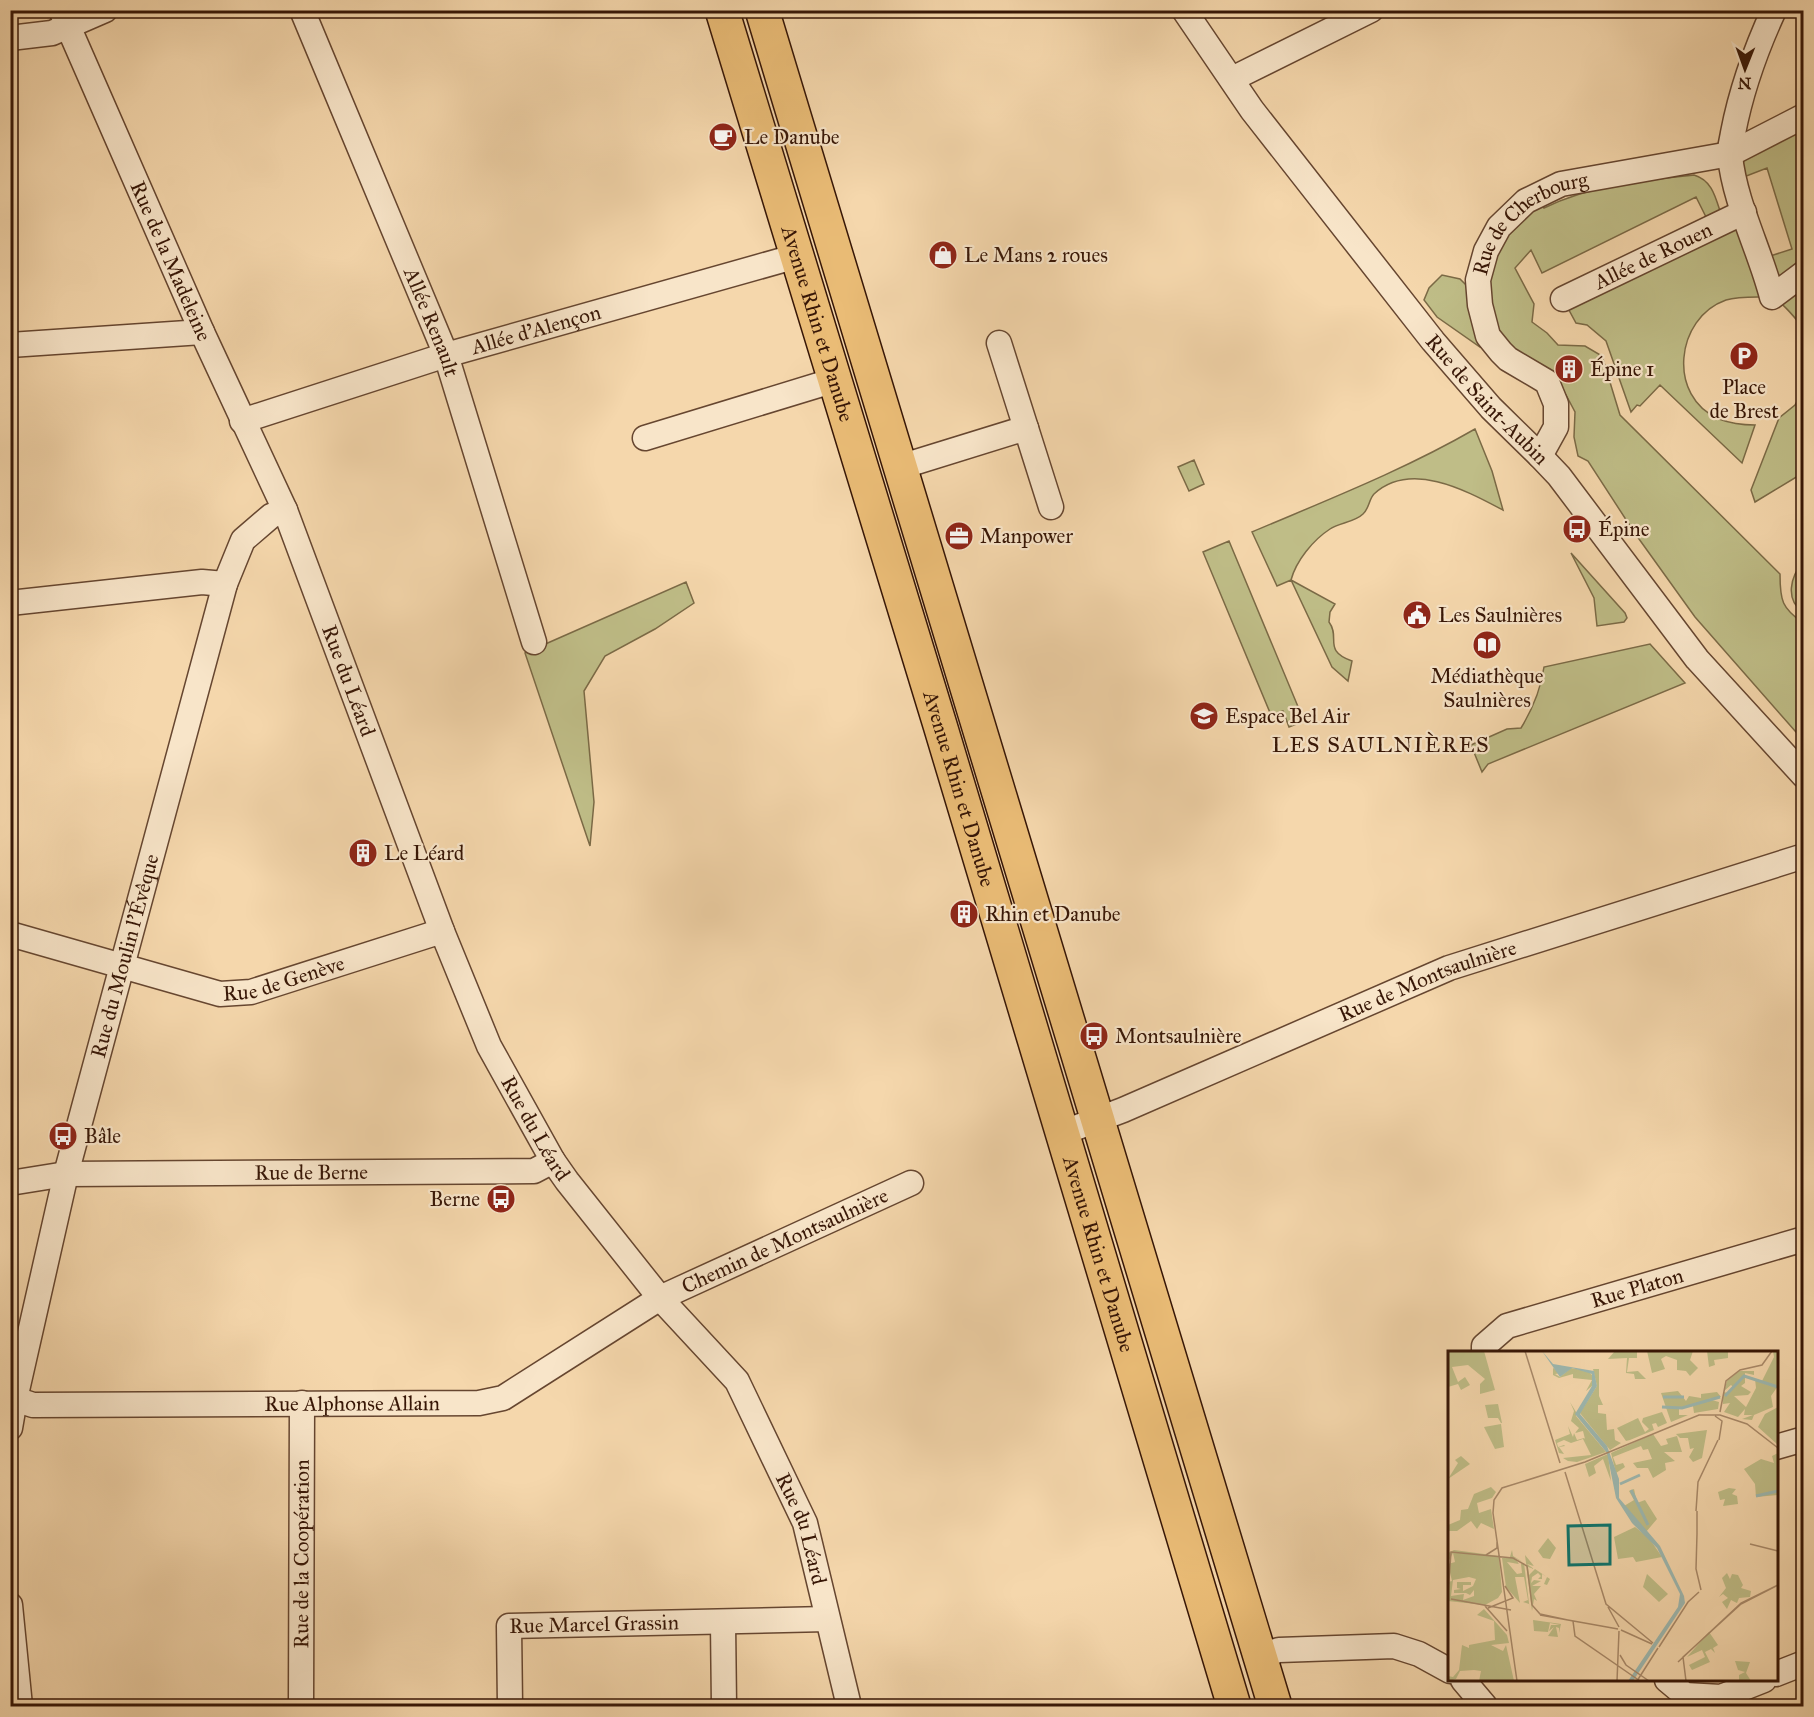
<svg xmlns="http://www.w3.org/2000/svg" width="1814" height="1717" font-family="'IM FELL Great Primer',serif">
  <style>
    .green { fill: #bfbd87; stroke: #7b6a46; stroke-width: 1.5 }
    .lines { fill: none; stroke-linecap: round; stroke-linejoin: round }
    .street-casing { stroke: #664630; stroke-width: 27 }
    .primary-casing { stroke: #371606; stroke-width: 36 }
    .street { stroke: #f8e5c9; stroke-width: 24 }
    .primary { stroke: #eabc76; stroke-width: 33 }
    .labels { text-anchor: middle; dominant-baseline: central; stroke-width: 4.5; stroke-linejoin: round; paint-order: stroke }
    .poi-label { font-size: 21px; fill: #371606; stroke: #f8e5c9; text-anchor: start }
    .street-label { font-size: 21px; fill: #371606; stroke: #f8e5c9 }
    .neighbourhood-label { font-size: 22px; letter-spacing: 1.5px; fill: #371606; stroke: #f8e5c9 }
    .inset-river { fill: none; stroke: #9db8b0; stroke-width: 3 }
    .inset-road { fill: none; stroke: #a98a6a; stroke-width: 1.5 }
    .view { fill: #0f766e; fill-opacity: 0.15; stroke: #0f766e; stroke-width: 3 }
    .inset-edge { fill: none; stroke: #371606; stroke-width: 3 }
  </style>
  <rect width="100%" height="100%" fill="#f5d7ac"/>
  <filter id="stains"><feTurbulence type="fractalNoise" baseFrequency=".00333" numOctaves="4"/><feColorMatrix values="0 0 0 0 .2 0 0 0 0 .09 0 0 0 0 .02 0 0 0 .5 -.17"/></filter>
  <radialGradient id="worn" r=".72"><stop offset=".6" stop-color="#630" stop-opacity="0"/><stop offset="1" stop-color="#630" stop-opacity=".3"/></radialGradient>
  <!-- green -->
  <path class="green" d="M 1803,116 L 1804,213 L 1799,226 L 1804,241 L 1803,330 C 1800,322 1780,300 1772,297 C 1768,296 1762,297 1758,297 C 1748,297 1736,297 1726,300 C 1675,318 1667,397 1719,419 C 1732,424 1742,425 1755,425 L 1742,463 L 1660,385 L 1640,406 L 1637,405 L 1631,412 L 1606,341 L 1587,325 L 1576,323 L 1563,299 L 1744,212 L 1761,259 L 1792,249 L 1767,168 L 1736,180 L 1730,154 Z
    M 1694,175 C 1711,180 1715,195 1720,211 L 1709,223 L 1696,197 L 1542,273 L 1531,250 L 1515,268 L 1534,304 L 1532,322 L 1547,333 L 1558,345 L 1585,346 L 1602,356 L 1620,415 L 1780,574 C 1780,601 1782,608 1803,623 L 1803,740 L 1695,617 L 1634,532 L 1588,461 L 1578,456 L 1574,437 L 1575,412 L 1566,395 L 1547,382 L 1493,351 L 1480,347 L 1437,317 L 1424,300 L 1429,288 L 1442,275 L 1460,279 L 1472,291 L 1486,251 L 1538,202 L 1544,208 C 1590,185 1643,180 1694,175 Z
    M 1803,392 L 1803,473 L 1755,502 L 1751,490 L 1779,418 L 1795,405 Z
    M 1475,429 L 1492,471 L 1503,510 C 1467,491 1411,460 1374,494 C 1369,499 1369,509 1363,514 C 1355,522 1339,523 1330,529 C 1313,540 1296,561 1291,580 L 1335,604 L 1330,612 L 1329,622 C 1341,638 1322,650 1352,661 L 1348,681 L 1332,667 L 1291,580 L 1277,586 L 1252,532 C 1327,500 1404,470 1475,429 Z
    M 1194,460 L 1204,484 L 1189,491 L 1178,467 Z
    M 1229,541 L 1304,721 L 1289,727 L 1283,711 L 1271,715 L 1203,552 Z
    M 1571,553 L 1625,613 L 1627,618 L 1624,622 L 1597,626 L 1594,598 Z
    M 1803,562 L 1803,612 C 1785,600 1790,577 1803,562 Z
    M 686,582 L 694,603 L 655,629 L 605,656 L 584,691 L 594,802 L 590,846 L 525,653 Z
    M 1650,644 L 1685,683 L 1488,764 L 1482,772 L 1471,745 L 1507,729 L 1521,728 C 1532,710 1541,688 1544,667 Z"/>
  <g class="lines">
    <!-- street casing -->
    <g class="street-casing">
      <g id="street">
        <path id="s1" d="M 61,10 L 202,332 L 285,510 L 442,931 L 489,1046 L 553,1161 L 567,1181 L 660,1298 L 737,1381 L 805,1523 L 849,1706"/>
        <path id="s2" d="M 302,10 L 446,355 L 534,642"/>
        <path id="s3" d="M 1184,10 L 1252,110 L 1433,341 L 1491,408 L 1540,456 L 1559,476 L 1697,659 L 1804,776"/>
        <path d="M 1774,10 C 1756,49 1741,91 1733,133 C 1732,140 1729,149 1730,156 C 1735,204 1760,250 1772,297 L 1804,273"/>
        <path d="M 10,38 L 52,33 L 105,10"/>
        <path d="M 1232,79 L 1371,10"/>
        <path id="s4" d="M 1563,299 L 1744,212"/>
        <path d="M 999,343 L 1051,507"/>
        <path d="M 10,345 L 202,332"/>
        <path id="s5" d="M 242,421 L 446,355 L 797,256"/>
        <path d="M 645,438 L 835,380"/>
        <path id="s6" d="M 1540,456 L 1556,427 L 1556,404 L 1547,382 L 1508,359 L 1501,352 L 1488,336 L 1480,305 L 1478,280 L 1486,251 L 1499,227 L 1526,201 L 1561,184 L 1730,154 L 1804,116"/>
        <path d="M 900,467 L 1026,428"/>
        <path d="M 10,603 L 202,582 L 225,584"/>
        <path id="s7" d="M 10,934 L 220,994 L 251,992 L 442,931"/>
        <path id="s8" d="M 1062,1133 L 1123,1110 L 1449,968 L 1804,856"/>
        <path id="s9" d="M 10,1183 L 66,1174 L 534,1171 L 553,1161"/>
        <path id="s10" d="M 1484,1352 L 1484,1346 L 1507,1326 L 1804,1239"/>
        <path id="s11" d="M 15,1399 L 33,1405 L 479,1403 L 503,1398 L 660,1298 L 911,1183"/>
        <path id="s12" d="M 10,1428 L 15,1399 L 66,1174 L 225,584 L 243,540 L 271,516 L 285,510"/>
        <path d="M 1776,1447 L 1804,1439"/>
        <path d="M 10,1605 L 20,1706"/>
        <path d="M 723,1623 L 724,1706"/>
        <path d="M 1259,1656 L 1279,1650 L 1394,1646 L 1419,1654 L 1450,1671"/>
        <path d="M 1776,1674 L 1804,1663"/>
        <path d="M 1463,1680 L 1485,1706"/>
        <path d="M 1667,1680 L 1685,1695 L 1721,1697 L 1764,1680"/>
        <path id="s13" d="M 301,1706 L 302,1403"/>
        <path id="s14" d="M 510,1706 L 509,1626 L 827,1619"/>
      </g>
    </g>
    <!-- primary casing -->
    <g class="primary-casing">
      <g id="primary">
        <path id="s15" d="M 722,10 L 940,725 L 1234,1706"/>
        <path d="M 762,10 L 1275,1706"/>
      </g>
    </g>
    <!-- street -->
    <use href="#street" class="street"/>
    <!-- primary -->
    <use href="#primary" class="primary"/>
  </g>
  <!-- icons -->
  <defs>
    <g id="cafe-disc" transform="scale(1.5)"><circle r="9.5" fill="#8f2418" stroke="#f8e5c9"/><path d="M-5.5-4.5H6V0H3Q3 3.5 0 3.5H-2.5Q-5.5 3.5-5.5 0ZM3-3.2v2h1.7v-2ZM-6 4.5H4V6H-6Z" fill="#fff"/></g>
    <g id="shop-disc" transform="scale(1.5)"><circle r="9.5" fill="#8f2418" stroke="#f8e5c9"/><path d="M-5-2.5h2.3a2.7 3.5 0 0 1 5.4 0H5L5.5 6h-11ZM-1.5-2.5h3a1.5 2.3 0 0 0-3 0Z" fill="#fff"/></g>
    <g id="parking-disc" transform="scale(1.5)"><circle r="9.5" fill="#8f2418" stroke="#f8e5c9"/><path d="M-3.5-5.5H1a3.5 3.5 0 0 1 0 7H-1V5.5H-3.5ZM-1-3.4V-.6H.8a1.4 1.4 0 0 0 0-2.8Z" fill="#fff"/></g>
    <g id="building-disc" transform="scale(1.5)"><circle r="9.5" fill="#8f2418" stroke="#f8e5c9"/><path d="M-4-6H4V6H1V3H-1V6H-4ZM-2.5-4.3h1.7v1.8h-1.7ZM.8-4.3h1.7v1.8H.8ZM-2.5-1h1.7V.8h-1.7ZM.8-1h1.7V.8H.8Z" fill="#fff"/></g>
    <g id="bus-disc" transform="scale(1.5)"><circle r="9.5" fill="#8f2418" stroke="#f8e5c9"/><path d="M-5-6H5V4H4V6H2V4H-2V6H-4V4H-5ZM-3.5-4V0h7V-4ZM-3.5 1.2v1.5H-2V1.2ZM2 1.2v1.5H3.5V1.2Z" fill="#fff"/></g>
    <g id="office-disc" transform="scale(1.5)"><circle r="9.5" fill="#8f2418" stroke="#f8e5c9"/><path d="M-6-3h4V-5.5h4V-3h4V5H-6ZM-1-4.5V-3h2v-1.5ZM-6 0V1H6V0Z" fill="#fff"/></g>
    <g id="civic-disc" transform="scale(1.5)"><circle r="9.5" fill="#8f2418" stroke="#f8e5c9"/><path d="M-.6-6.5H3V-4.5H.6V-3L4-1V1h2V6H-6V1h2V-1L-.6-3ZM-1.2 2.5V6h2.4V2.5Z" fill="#fff"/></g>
    <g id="library-disc" transform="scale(1.5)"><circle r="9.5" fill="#8f2418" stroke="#f8e5c9"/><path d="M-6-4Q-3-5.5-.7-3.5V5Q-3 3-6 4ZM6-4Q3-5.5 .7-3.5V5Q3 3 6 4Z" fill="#fff"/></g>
    <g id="school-disc" transform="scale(1.5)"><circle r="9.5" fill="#8f2418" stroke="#f8e5c9"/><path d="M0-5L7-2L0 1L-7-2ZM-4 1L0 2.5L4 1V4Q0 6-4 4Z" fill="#fff"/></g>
  </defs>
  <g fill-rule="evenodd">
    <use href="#cafe-disc" x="723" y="137"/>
    <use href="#shop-disc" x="943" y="255"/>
    <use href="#parking-disc" x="1744" y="356"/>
    <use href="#building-disc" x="1569" y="369"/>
    <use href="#bus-disc" x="1577" y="529"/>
    <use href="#office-disc" x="959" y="536"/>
    <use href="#civic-disc" x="1417" y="615"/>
    <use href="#library-disc" x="1487" y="645"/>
    <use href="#school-disc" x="1204" y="716"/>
    <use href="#building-disc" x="363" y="853"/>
    <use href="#building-disc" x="964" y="914"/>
    <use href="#bus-disc" x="1094" y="1036"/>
    <use href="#bus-disc" x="63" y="1136"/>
    <use href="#bus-disc" x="501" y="1199"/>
  </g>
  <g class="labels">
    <!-- poi labels -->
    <g class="poi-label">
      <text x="744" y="137">Le Danube</text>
      <text x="964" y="255">Le Mans 2 roues</text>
      <text x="1590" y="369">Épine 1</text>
      <text x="1744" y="387" text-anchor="middle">Place<tspan x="1744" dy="24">de Brest</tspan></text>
      <text x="1598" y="529">Épine</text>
      <text x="980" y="536">Manpower</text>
      <text x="1438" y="615">Les Saulnières</text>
      <text x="1487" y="676" text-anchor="middle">Médiathèque<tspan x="1487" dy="24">Saulnières</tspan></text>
      <text x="1225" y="716">Espace Bel Air</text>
      <text x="384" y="853">Le Léard</text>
      <text x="985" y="914">Rhin et Danube</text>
      <text x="1115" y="1036">Montsaulnière</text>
      <text x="84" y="1136">Bâle</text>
      <text x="480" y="1199" text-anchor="end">Berne</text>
    </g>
    <!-- street labels -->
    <g class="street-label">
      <text stroke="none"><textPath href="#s6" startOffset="296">Rue de Cherbourg</textPath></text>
      <text stroke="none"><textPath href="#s4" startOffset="100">Allée de Rouen</textPath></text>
      <text stroke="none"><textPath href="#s1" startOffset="274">Rue de la Madeleine</textPath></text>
      <text stroke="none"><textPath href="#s2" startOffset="338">Allée Renault</textPath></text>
      <text stroke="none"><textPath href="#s15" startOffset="328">Avenue Rhin et Danube</textPath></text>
      <text stroke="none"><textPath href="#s5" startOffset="308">Allée d'Alençon</textPath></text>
      <text stroke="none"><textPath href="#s3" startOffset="494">Rue de Saint-Aubin</textPath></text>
      <text stroke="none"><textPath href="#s1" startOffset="730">Rue du Léard</textPath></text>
      <text stroke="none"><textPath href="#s15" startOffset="814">Avenue Rhin et Danube</textPath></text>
      <text stroke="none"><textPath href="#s12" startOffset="486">Rue du Moulin l'Évêque</textPath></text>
      <text stroke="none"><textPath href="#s7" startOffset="284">Rue de Genève</textPath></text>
      <text stroke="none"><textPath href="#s8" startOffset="396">Rue de Montsaulnière</textPath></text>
      <text stroke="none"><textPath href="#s1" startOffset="1216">Rue du Léard</textPath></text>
      <text stroke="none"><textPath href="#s9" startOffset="302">Rue de Berne</textPath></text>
      <text stroke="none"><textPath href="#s11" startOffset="813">Chemin de Montsaulnière</textPath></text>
      <text stroke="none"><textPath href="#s15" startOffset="1300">Avenue Rhin et Danube</textPath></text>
      <text stroke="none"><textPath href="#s10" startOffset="172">Rue Platon</textPath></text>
      <text stroke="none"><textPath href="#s11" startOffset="338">Rue Alphonse Allain</textPath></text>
      <text stroke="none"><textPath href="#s1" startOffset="1702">Rue du Léard</textPath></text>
      <text stroke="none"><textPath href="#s13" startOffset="152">Rue de la Coopération</textPath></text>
      <text stroke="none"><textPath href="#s14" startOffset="165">Rue Marcel Grassin</textPath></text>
    </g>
    <!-- neighbourhood labels -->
    <g class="neighbourhood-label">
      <text x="1381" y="744">LES SAULNIÈRES</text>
    </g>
  </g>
  <!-- overview -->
  <g transform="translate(1448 1351)">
    <rect width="330" height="330" fill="#f5d7ac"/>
    <path d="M 0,0 L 36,0 L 47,39 L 32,43 L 32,33 L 37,28 L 20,14 L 4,16 L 10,31 L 17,26 L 22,34 L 13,39 L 10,33 L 0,36 ZM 167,0 L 189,0 L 189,7 L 181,7 L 179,21 L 190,20 L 198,28 L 187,28 L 186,23 L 178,22 L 179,7 L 160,8 ZM 199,0 L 245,0 L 242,9 L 250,17 L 242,25 L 238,20 L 229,19 L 229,9 L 218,5 L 213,8 L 217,18 L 204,22 ZM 259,0 L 280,0 L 280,7 L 266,9 L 267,14 L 261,16 ZM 325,0 L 330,0 L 330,35 L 323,45 L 325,56 L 306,64 L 304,69 L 294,68 L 305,64 L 296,64 L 297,58 L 290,66 L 276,61 L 282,52 L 275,53 L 275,41 L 281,42 L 286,37 L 283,34 L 276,40 L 279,30 L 291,20 L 306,20 L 306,24 L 297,22 L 297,32 L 293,35 L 303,41 L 300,44 L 286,45 L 298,56 L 308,37 L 307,28 L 314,30 L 326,6 ZM 105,17 L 114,22 L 107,23 L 112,26 L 123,17 L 140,20 L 144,24 L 144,35 L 138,40 L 144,29 L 125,27 L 125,23 L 111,27 L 105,24 ZM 145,18 L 151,18 L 151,45 L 155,54 L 150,54 L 150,62 L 158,63 L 159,79 L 166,78 L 167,89 L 173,92 L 162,99 L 132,62 L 149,35 ZM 230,40 L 238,50 L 241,45 L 253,47 L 253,43 L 269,41 L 273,46 L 260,48 L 271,51 L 270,58 L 246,62 L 245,55 L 231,57 L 231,64 L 240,64 L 223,71 L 213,42 ZM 122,51 L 128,61 L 128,65 L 158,101 L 129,111 L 120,110 L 115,107 L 143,104 L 135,88 L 123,92 L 116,89 L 109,92 L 110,96 L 116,94 L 117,95 L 111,96 L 116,103 L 111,102 L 107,89 L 122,83 L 120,75 L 125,86 L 126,82 L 129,89 L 136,87 L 137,88 L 135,80 L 127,82 L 131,77 L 123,70 L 126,60 ZM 50,53 L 54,72 L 53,72 L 50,67 L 40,67 L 37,54 ZM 330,56 L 329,78 L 330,94 L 310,76 L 317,63 ZM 214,61 L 219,72 L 210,76 L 208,72 L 204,73 L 206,79 L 182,89 L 178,90 L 169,77 L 190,67 L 197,81 L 201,78 L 194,71 L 195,67 ZM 53,73 L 56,96 L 47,98 L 36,76 ZM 259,79 L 254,107 L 245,111 L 241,106 L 246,97 L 242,98 L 240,87 L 232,87 L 228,83 ZM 205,83 L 213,95 L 220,93 L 218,88 L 229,85 L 234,101 L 216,101 L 227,110 L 217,112 L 218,119 L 205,127 L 200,117 L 189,117 L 185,112 L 204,108 L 200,98 L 195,99 L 193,95 L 165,106 L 168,114 L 175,112 L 177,116 L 168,122 L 163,102 ZM 330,102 L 330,144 L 308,146 L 307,133 L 296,118 L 313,108 L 326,112 L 324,105 ZM 160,103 L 163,130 L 155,108 L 146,115 L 148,122 L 141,126 L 137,113 ZM 13,105 L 22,113 L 0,128 L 10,112 L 7,109 ZM 43,136 L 48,141 L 44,147 L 29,152 L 31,162 L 43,158 L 46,178 L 33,172 L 29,178 L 23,170 L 9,180 L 0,180 L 0,174 L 12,169 L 13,159 L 20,158 L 26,143 ZM 281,137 L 288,138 L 284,143 L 289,145 L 290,153 L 275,155 L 277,148 L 272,149 L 270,141 ZM 186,138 L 189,152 L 197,149 L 209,168 L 198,181 L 176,155 L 186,149 L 181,140 ZM 187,176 L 201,187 L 214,206 L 188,211 L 185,206 L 170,208 L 166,186 ZM 100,187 L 108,197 L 102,208 L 95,207 L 90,200 ZM 6,199 L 51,205 L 54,241 L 50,247 L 37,254 L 0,250 L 0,231 L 4,230 L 0,213 L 7,211 L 5,202 L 0,211 L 0,202 ZM 21,226 L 28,228 L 25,235 L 15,240 L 15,234 L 23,234 L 23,231 L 9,231 L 9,237 L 13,238 L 6,239 L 6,242 L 18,242 L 22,244 L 26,239 L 26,245 L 15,249 L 16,243 L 3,245 L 5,229 ZM 64,199 L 65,205 L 75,211 L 67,207 L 71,213 L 59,211 L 69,223 L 74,222 L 73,213 L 76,212 L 82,260 L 81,253 L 75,251 L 80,249 L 76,226 L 67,226 L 72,252 L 58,236 L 54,207 L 62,206 ZM 77,204 L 86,215 L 79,213 L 86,218 L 80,216 L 81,224 L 87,218 L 102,228 L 99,234 L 96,233 L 99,226 L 94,223 L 94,228 L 90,228 L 93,225 L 90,222 L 84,226 L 83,232 L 86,229 L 93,230 L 84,235 L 93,235 L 86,243 L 89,250 L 86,248 L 84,260 ZM 279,222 L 282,228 L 284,223 L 290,224 L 295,234 L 293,237 L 303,240 L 302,246 L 291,247 L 289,252 L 283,249 L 279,258 L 274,251 L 280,247 L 275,243 L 271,246 L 278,237 L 274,227 ZM 199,223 L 220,243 L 211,251 L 195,236 ZM 36,258 L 59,284 L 61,292 L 43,294 L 55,300 L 58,294 L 66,330 L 31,330 L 33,320 L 26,319 L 12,320 L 8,328 L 1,330 L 0,325 L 5,326 L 11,319 L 14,294 L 21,297 L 21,294 L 47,289 L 46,270 L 29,264 ZM 85,269 L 113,273 L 111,282 L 111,277 L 108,276 L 110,286 L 100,285 L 106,276 L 101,280 L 103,274 L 112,274 L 102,272 L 100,281 L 86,280 ZM 261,281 L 270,294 L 265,297 L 267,302 L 263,298 L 257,301 L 262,311 L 244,319 L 241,314 L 257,306 L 254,299 L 239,306 ZM 287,310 L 302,311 L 298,322 L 303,330 L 291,330 L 291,324 L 297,321 L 290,319 Z" fill="#bfbd87" fill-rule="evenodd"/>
    <path d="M 94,0 L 105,13 L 146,20 L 149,35 L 132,63 L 159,95 L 171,128 L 171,147 L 212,195 L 236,245 L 237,252 L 185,330 L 180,330 L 230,256 L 232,243 L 209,197 L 184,172 L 168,147 L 159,102 L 127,63 L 144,35 L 144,23 L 124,17 L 112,26 Z" fill="#9db8b0"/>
    <path class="inset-river" d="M 277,45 L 296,25 L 330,36M 215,46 L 236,46M 214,56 L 234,57 L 272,46M 172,133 L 192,124M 183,139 L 200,174M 308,145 L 330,140"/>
    <path class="inset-road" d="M 77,0 L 112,112M 272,61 L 278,30 L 292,19 L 314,14 L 324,0M 267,65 L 274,70 L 271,89M 117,121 L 158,253 L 205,292M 248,160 L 250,131 L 270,89M 249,160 L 249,183M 249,183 L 248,218 L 253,239M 302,193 L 330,200M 38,204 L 49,197 L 49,191M 0,244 L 3,201 L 65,207 L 79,215 L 84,254 L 92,263 L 125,270 L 127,285 L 192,330M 3,248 L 63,259M 37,255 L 59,280M 160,256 L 171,276M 40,257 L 65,247 L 57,235M 92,264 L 170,278M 173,279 L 204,293M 211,296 L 240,251 L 251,241M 172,304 L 178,314 L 201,330M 230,311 L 293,252 L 330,234M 69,330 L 45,162 L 46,149 L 54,137 L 137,111 L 251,64 L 272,64 L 299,73 L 330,97M 169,330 L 171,280M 189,330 L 210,297M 238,330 L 235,306 L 293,253 L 330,234"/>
    <path class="view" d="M 162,174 L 162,213 L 121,214 L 120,175 Z"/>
    <rect width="330" height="330" class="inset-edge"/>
  </g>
  <!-- margin -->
  <rect width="1814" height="1717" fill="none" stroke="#f5d7ac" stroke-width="36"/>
  <rect x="12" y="12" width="1790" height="1693" fill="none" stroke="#371606" stroke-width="3"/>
  <rect x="18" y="18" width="1778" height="1681" fill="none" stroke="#371606" stroke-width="1.5"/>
  <!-- north arrow -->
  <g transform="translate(1745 69) rotate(181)" stroke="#f8e5c9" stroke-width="4.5" paint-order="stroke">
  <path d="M0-4.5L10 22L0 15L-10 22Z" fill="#371606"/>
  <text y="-9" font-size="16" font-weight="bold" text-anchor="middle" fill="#371606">N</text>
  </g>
  <rect width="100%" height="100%" filter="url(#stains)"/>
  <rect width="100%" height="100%" fill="url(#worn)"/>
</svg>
